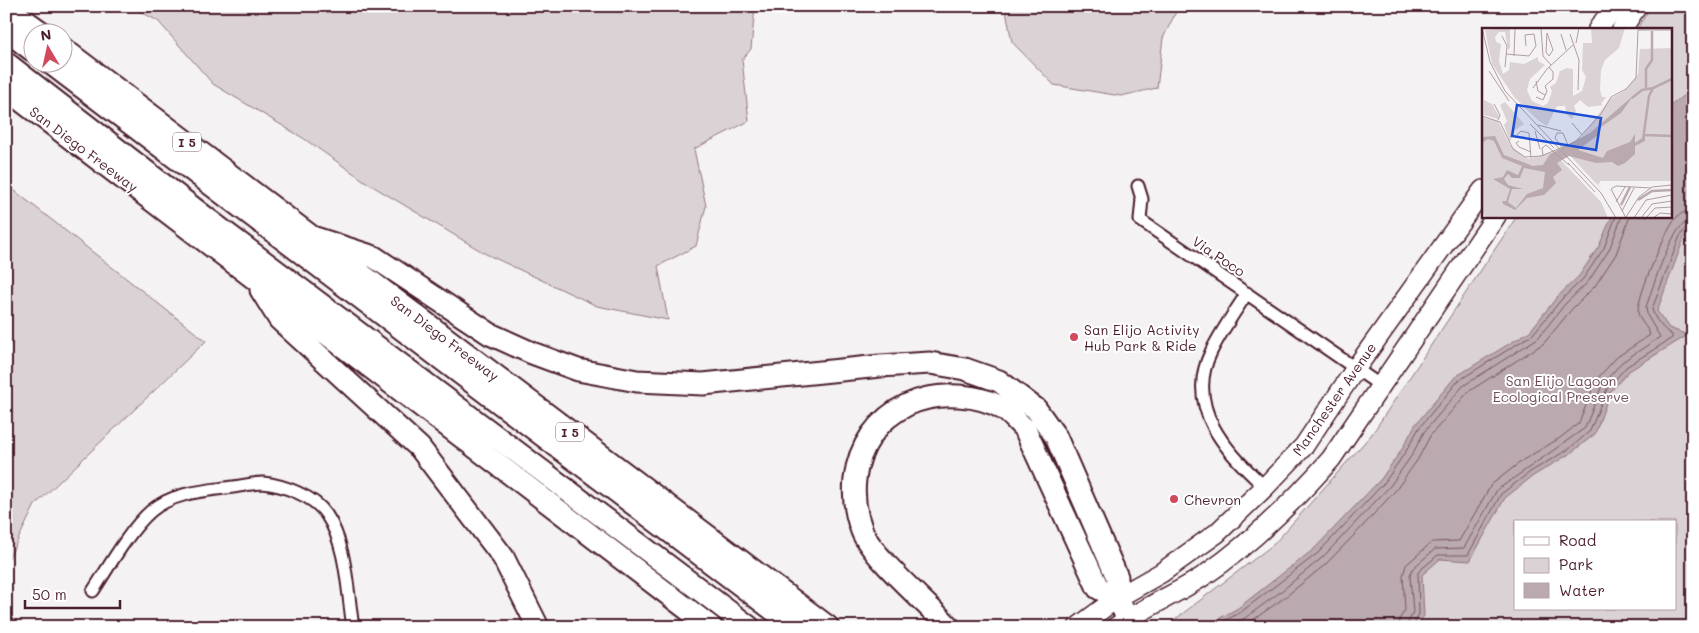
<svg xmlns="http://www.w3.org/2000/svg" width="1699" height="633" font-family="Mali,sans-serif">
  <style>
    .green { fill: #dbd2d5; stroke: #927880; fill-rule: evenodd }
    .water { fill: #baa9ae; stroke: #8d727a }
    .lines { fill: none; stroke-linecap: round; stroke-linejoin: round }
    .shore { stroke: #77565f; stroke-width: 1 }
    .street-casing { stroke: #4a1f2b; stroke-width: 15 }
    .primary-casing { stroke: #4a1f2b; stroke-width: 22 }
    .highway-casing { stroke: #4a1f2b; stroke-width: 25 }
    .street { stroke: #fff; stroke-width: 11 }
    .primary { stroke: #fff; stroke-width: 19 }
    .highway { stroke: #fff; stroke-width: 21 }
    .poi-dot { fill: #d1495b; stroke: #fff; stroke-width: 2 }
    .labels { text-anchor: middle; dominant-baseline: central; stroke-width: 4; stroke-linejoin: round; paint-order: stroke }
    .shield { fill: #fff; stroke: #80626b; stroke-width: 1 }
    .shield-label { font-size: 12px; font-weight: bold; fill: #4a1f2b }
    .street-label { font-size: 14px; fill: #4a1f2b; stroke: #fff }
    .poi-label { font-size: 14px; fill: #4a1f2b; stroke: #fff; text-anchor: start }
    .park-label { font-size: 14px; fill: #6e4c56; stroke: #fff }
    .inset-river { fill: none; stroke: #baa9ae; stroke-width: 2.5 }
    .inset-road { fill: none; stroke: #b09ea2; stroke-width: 1 }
    .view { fill: #1d4ed8; fill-opacity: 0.15; stroke: #1d4ed8; stroke-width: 2.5 }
    .inset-edge { fill: none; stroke: #4a1f2b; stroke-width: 2.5 }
  </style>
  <rect width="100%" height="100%" fill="#f4f2f2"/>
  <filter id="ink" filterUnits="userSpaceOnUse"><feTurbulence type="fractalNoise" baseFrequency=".02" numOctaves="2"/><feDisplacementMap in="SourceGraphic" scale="10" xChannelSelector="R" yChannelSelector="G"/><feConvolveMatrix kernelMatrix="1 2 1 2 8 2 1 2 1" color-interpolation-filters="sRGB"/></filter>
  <g filter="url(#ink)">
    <!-- green -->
    <path class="green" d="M 130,6 L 755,6 L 751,49 L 742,60 L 749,121 L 694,149 L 706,206 L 696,246 L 658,266 L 668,320 L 597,306 L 486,254 L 369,184 L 303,138 L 213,84 L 158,21 Z
      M 1005,6 L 1179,6 L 1163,38 L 1157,88 L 1121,96 L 1054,85 L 1012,42 Z
      M 1651,6 L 1693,6 L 1693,627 L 1165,627 L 1274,544 L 1372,434 L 1517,216 L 1670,216 L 1670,29 L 1637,29 ZM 1515,522 L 1675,522 L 1675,609 L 1515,609 Z
      M 6,184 L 206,341 L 35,505 L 6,564 Z"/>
    <!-- water -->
    <path class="water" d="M 1693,88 L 1693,227 L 1684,238 L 1657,311 L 1669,328 L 1688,335 L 1629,371 L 1610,392 L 1595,434 L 1571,453 L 1533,476 L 1505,498 L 1470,561 L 1440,559 L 1422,575 L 1424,616 L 1416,627 L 1204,627 L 1238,608 L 1314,549 L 1381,479 L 1402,449 L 1415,425 L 1455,377 L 1530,331 L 1557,297 L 1579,276 L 1599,246 L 1612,216 L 1670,216 L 1670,106 Z"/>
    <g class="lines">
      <!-- shore -->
      <path class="shore" d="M 1213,627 L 1241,612 L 1318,553 L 1385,482 L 1406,451 L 1419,428 L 1458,381 L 1533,334 L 1561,300 L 1583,279 L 1604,248 L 1616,216
        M 1227,627 L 1245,618 L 1279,593 L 1323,557 L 1390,486 L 1412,455 L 1424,432 L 1463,386 L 1538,338 L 1565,304 L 1588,282 L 1609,250 L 1622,216
        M 1243,627 L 1284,598 L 1326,564 L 1360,529 L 1396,490 L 1418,459 L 1430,436 L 1468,392 L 1544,343 L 1571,310 L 1595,286 L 1616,254 L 1630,216
        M 1399,627 L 1400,618 L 1405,610 L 1403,576 L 1406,565 L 1432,542 L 1459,541 L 1491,485 L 1523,460 L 1560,438 L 1579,423 L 1596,380 L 1617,357 L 1650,335 C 1648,327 1639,321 1638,312 C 1637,297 1667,225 1678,216 C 1683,212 1687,211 1693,211
        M 1406,627 L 1413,612 L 1410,576 L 1412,569 L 1435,549 L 1464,548 L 1497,490 L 1585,428 L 1602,385 L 1622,362 L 1660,337 L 1647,315 L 1646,307 C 1653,288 1672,220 1693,219
        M 1413,627 L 1419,614 L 1418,572 L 1438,555 L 1468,555 L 1501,494 L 1530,472 L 1569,449 L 1590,431 L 1607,389 L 1626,367 L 1672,338 L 1672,335 C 1664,330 1654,319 1652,309 L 1680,236 L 1687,227 L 1693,225"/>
      <!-- street casing -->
      <g class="street-casing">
        <path id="street" d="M 1138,186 L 1142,199 L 1140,220 L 1381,386
          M 1247,293 C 1235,312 1221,331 1211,352 C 1184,407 1227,453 1265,487
          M 93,591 C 108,568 130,529 151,511 C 174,492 204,491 233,487 C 242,486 253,483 263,483 C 283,485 314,496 326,514 C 347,545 347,590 353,627"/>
      </g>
      <!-- primary casing -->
      <g class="primary-casing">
        <path id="primary" d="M 1598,29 L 1615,6
          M 1622,29 L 1637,6
          M 1078,627 L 1117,598 L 1161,573 L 1217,533 L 1265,487 L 1304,446 L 1356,368 L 1483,190
          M 1116,627 C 1144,607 1177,594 1205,575 C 1253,542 1293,502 1331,459 L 1496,216"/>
      </g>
      <!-- highway casing -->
      <g class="highway-casing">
        <path id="highway" d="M 6,7 L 41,32
          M 6,30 L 32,50
          M 62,48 L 828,627
          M 49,62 L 796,627
          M 6,63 L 206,218 L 749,627
          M 6,89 L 711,627
          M 312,237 L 374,257 L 490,334 L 532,353 L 578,370 L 637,381 L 703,384 L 880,366 L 930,363 L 965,369 L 999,381 L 1036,409 L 1056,437 L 1117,577 L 1117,598 L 1128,619
          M 261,290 L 279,319 L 420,448 L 503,557 L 538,627
          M 949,627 C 928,604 872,557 862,531 C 835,461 882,390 959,396 C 974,397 992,401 1005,410 C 1012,415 1018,423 1025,429 L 1098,588 L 1117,598"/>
      </g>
      <!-- street -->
      <use href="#street" class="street"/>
      <!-- primary -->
      <use href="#primary" class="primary"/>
      <!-- highway -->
      <use href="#highway" class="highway"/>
    </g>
  </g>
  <!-- markers -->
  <g class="poi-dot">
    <circle cx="1074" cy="337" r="5"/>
    <circle cx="1174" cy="499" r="5"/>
  </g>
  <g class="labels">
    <!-- shield labels -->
    <g class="shield">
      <rect x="173" y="132.5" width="28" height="19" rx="4"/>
      <rect x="556" y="422.5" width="28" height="19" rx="4"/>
    </g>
    <g class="shield-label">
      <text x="187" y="142">I 5</text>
      <text x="570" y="432">I 5</text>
    </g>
    <!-- street labels -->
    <g class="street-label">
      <text transform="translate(84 149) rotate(37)">San Diego Freeway</text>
      <text transform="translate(1219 256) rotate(34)">Via Poco</text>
      <text transform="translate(445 338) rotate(37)">San Diego Freeway</text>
      <text transform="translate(1334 399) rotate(-55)">Manchester Avenue</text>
    </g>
    <!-- poi labels -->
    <g class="poi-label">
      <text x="1084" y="329">San Elijo Activity<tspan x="1084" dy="16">Hub Park &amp; Ride</tspan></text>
      <text x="1184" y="499">Chevron</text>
    </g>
    <!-- park labels -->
    <g class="park-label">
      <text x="1561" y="380">San Elijo Lagoon<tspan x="1561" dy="16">Ecological Preserve</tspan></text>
    </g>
  </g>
  <!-- overview -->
  <g transform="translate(1482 28)">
    <rect width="190" height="190" fill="#f4f2f2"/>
    <path d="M 28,0 L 28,20 L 26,22 L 23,4 L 17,4 L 13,9 L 14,14 L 19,16 L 17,33 L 21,46 L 27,42 L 28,34 L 42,36 L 56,29 L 56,33 L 63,37 L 48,51 L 45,62 L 50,73 L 61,78 L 66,75 L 70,63 L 68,59 L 74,55 L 78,43 L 85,40 L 91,41 L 91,68 L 100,63 L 104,49 L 100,42 L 101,15 L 110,15 L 109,0 L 143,0 L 137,20 L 123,32 L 119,42 L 118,62 L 120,69 L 124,69 L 119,76 L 121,77 L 106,79 L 98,72 L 92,78 L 94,83 L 90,91 L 85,87 L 83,78 L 75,78 L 65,98 L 57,93 L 33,70 L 10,36 L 3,2 ZM 190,20 L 190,153 L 118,153 L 117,157 L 113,153 L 120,162 L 81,120 L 99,109 L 128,71 L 142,63 L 156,46 L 158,21 ZM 2,72 L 10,76 L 17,88 L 16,91 L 2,87 ZM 23,74 L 42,96 L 33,102 L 28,114 L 22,97 L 25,93 L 18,77 ZM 0,89 L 16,93 L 28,117 L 46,131 L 71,124 L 119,174 L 126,190 L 5,190 L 0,185 Z" fill="#dbd2d5"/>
    <path d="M 152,67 L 139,85 L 119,99 L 116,107 L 96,122 L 121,130 L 125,123 L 148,114 L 153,106 L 153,115 L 163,108 L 163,113 L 153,118 L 153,126 L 143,135 L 136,138 L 130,134 L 114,135 L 87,128 L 75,135 L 80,142 L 71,149 L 74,155 L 62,167 L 45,170 L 33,182 L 21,176 L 20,173 L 24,173 L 28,161 L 11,151 L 21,149 L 25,142 L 36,147 L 40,138 L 20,130 L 12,113 L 6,111 L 0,115 L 0,109 L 13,108 L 22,127 L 51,138 L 61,137 L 68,126 L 108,105 ZM 42,140 L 63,144 L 61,160 L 45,166 L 34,180 L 26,174 L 30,161 L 41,161 L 26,157 L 22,151 L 26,146 L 30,150 L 38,150 Z" fill="#baa9ae" fill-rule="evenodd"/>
    <path class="inset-river" d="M 164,61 L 164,41 L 170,32 L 170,3M 167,68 L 171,60 L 190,51M 150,70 L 160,62 L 171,60M 163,107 L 190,108M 161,112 L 167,68M 156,172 L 170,163 L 190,162M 139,177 L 148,159"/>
    <path class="inset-road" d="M 0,0 L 8,34 L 23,63 L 119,165 L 134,190M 59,0 L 61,28 L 69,37M 156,2 L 190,2M 65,5 L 71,22 L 67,28 L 64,24 ZM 79,6 L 84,22M 88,6 L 97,32 L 96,62M 20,8 L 25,18 L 23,39M 94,15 L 97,0M 24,26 L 47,28 L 54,18 L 52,6 L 43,7 L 44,18M 32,28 L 33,0M 7,43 L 27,73M 54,53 L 56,63 L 63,67M 51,60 L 65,41 L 91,17M 54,69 L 61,72 L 65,63 L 63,58 L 71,51 L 71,44 L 67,39M 12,76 L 18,87 L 16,92M 0,88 L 18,94 L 31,121 L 43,129 L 59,128 L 93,114 L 119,86 L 129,69 L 144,61 L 154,50 L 156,2M 90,95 L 100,107M 48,96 L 72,120M 56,97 L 79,103M 53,103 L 58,121M 35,107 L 39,103 L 47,105 L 49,130M 37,113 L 34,115 L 37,119 L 49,124M 82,122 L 73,110 L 75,105 L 81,105 L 86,117M 61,128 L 60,120 L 64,117 L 87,137M 86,135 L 113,164M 129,161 L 134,158 L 169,160M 129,161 L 144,190M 134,174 L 143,159M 140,183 L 152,160M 144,189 L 157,169 L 170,159 L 190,157M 152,190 L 164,172 L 190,167M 159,190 L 170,176 L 190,173M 164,190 L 173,180 L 190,179M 171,190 L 178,185 L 190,186"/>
    <path class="view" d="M 35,77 L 119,90 L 114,122 L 30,108 Z"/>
    <rect width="190" height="190" class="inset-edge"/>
  </g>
  <!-- margin -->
  <rect width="1699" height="633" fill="none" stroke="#fff" stroke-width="25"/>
  <rect x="12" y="12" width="1674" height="608" fill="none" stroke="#4a1f2b" stroke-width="2" filter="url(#ink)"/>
  <!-- legend -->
  <rect x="1514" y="520" width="162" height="90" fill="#ffffff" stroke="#b7a5aa"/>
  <rect x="1524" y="537" width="25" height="8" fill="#ffffff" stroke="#b7a5aa"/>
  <text x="1559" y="546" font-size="15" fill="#4a1f2b">Road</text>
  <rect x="1524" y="558" width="25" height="15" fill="#dbd2d5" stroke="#b7a5aa"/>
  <text x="1559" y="570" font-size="15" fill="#4a1f2b">Park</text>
  <rect x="1524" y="583" width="25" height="15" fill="#baa9ae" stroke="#b7a5aa"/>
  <text x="1559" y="596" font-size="15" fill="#4a1f2b">Water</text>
  <!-- north arrow -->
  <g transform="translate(48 48) rotate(351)"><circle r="24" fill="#ffffff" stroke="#b7a5aa"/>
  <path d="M0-4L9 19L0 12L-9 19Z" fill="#d1495b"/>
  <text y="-8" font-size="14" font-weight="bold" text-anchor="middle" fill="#4a1f2b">N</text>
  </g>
  <!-- scale -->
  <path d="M25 600v8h95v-8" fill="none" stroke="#4a1f2b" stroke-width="2.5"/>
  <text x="32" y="600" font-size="15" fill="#4a1f2b" stroke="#ffffff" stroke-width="4" paint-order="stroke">50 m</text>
</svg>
